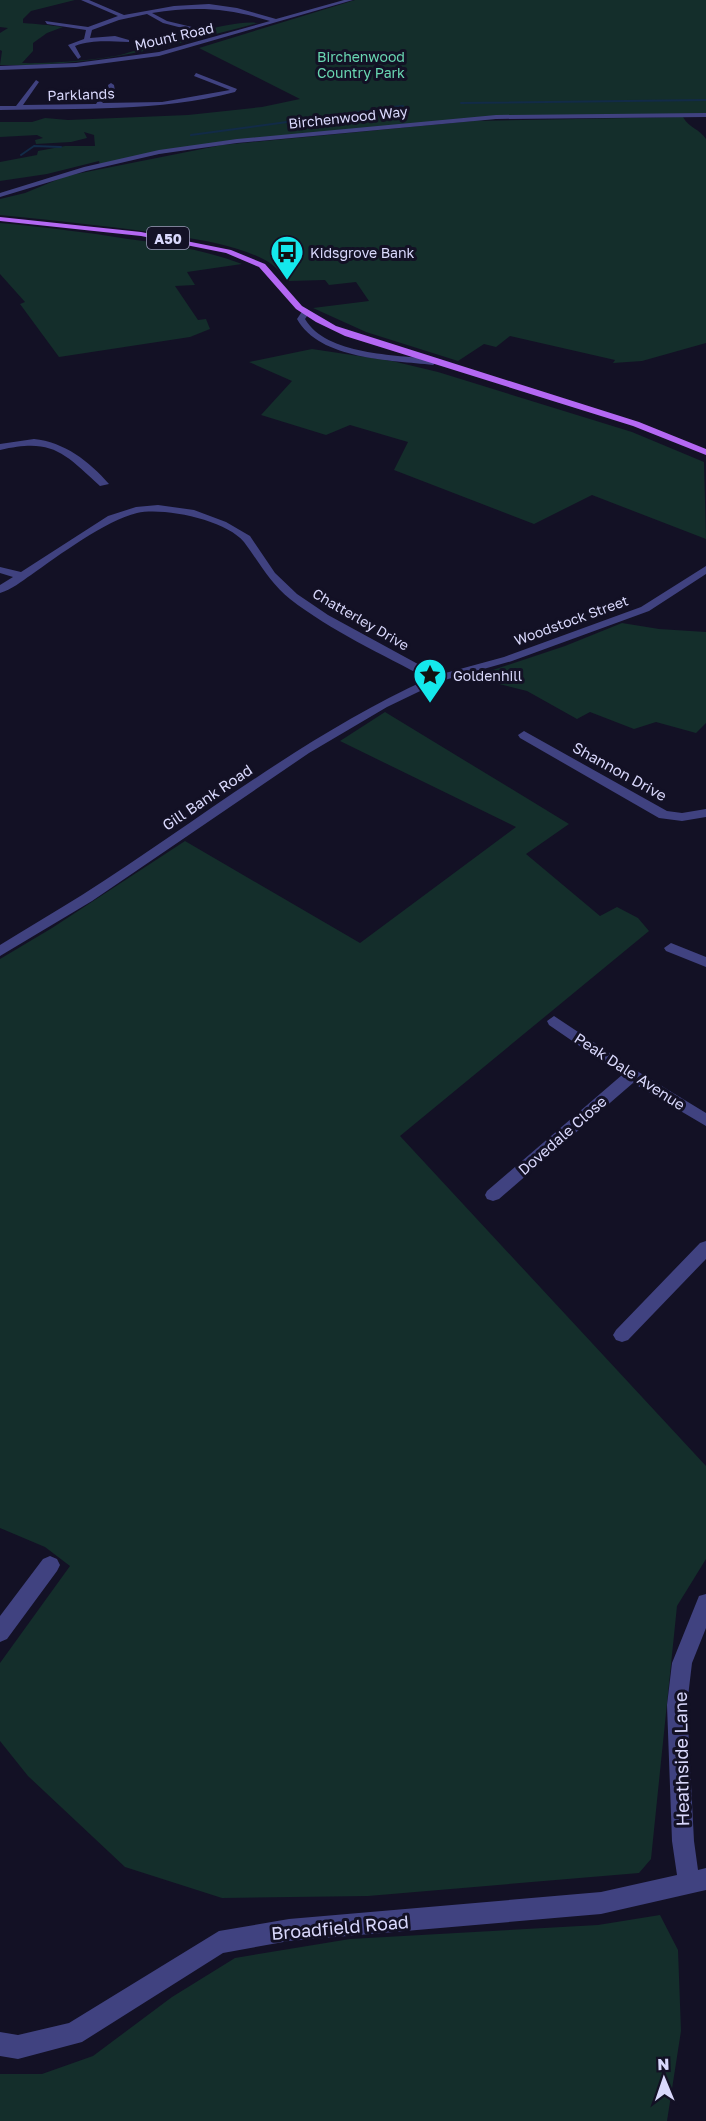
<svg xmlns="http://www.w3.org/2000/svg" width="706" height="2121" font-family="'Golos Text',sans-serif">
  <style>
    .green { fill: #142e2b }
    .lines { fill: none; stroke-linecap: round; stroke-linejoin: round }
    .stream { stroke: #122b47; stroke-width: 2 }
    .minor { fill: #404280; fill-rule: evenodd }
    .major { fill: #b468f3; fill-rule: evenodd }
    .labels { text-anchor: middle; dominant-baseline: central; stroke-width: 6; stroke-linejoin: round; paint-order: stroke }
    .far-street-label { font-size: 14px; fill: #d9d8fc; stroke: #131125 }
    .far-park-label { font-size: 14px; fill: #69d7b2; stroke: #131125 }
    .shield { fill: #131125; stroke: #9e9cbc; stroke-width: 1.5 }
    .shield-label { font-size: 14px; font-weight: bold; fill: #d9d8fc }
    .far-poi-label { font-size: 14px; fill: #d9d8fc; stroke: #131125; text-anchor: start }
    .street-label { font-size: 15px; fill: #d9d8fc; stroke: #131125 }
    .near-street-label { font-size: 18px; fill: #d9d8fc; stroke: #131125 }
  </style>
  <rect width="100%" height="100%" fill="#131125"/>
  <!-- green -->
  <path class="green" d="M 0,0 L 75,0 L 31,11 L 23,19 L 23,23 C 38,24 48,25 63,27 L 47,33 L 33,43 L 33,51 L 22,63 C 44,64 103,60 124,54 C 152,46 229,19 258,23 C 167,47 95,67 0,65 L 2,51 L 0,50 L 0,33 L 8,28 L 0,27 Z
    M 355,0 L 706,0 L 706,115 L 532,116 L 223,142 L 100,165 L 99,161 L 47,174 L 0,181 L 0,162 L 37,155 L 38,151 L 65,146 L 95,146 L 94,135 L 84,132 L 87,138 L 71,142 L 36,144 L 35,140 L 43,138 L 37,135 L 0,137 L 0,122 L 32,122 L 45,118 L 68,120 L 188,115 L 262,107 L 300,99 L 199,48 Z
    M 683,117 C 689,128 700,129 706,139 L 706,343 L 642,361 L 613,363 L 615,360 L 510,336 L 496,347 L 484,344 L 458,361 L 366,332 L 313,308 L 369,301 L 356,282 L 329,285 L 325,280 L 289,281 C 281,274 275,265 265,260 C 238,246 207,241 177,236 C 119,227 59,221 0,215 L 0,199 L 25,193 L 66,176 L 222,145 L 473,121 Z
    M 0,223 C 44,227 85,232 128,239 C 167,244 205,250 242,264 L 187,272 L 195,285 L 175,286 L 198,320 L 206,319 L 210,329 L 190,337 L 59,357 L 20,304 L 25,302 L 0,274 Z
    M 312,349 L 392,361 L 438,372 L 632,432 L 704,462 L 706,539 L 592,495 L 534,524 L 394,470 L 408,442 L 350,425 L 326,435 L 261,415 L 292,381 L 249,362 Z
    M 622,623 L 659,629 L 706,632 L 706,723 L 696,733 L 656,722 L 634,729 L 590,712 L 577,719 L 527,691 L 472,677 L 565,646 Z
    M 385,712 L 569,824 L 526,854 L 600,916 L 617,907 L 638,918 L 649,931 L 400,1136 L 706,1466 L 706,1559 L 677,1606 L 651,1859 L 639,1873 L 368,1896 L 222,1898 L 125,1867 L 28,1776 L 0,1741 L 0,1663 L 70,1566 L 45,1547 L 0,1528 L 0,959 L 52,928 L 185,841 L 360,943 L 516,827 L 340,741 Z
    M 660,1915 L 678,1950 L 681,2031 L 667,2121 L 0,2121 L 0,2074 L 42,2074 L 93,2056 L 172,1997 L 235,1958 L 350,1939 L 598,1925 Z"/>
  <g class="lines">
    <!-- stream -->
    <path class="stream" d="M 461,103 L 706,100
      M 393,107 L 403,106
      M 191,135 L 383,109
      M 21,155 L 34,146 L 61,147"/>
    <!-- minor -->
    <path class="minor" d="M 81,0 L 89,0 L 124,15 L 174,6 L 209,4 L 237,8 L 276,19 L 344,0 L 353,0 L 159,56 L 76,67 L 0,70 L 0,66 L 76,63 L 159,52 L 270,21 C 228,8 196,6 152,13 L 167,21 L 192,27 L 190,30 L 163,23 L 147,14 L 119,20 L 92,30 L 90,38 L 115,36 L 129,40 L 129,42 C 109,42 95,39 75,46 L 81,57 L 78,59 L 68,45 L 84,39 L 86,30 L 47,24 L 45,21 L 88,27 L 118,16 Z
      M 196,73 L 237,89 L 235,92 C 159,112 79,108 0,110 L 0,106 L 16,106 L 36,80 L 39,82 L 23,105 L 96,104 L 102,95 L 109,90 L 108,85 L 111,83 L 114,85 L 115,91 L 102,103 L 162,102 L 230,90 L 194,76 Z
      M 706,113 L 706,117 L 496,119 L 237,143 L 159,154 L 86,171 L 0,197 L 0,193 L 84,167 L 159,150 L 237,139 L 496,115 Z
      M 303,310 L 310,312 L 305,319 C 326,355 396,355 433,359 L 437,362 L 433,365 C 391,360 320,360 297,319 Z
      M 34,439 C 64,442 89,461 109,484 L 100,486 C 63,452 52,438 0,450 L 0,444 Z
      M 158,505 L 194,510 L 226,522 L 250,536 L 275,573 L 297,594 L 328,615 L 438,675 L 504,657 L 641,607 L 706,566 L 706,574 L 649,611 L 512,661 L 441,681 L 387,707 L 309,753 L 92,901 L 0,956 L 0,945 C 27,928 55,912 82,895 C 197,822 303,736 428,679 C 382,654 331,631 290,599 C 270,583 259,562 244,542 C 226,520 164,507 137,513 C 106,520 58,556 31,575 C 22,581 11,590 0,593 L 0,585 L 13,577 L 0,573 L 0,567 L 21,572 L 108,516 L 136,507 Z
      M 524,731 L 667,811 L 682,813 L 706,809 L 706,817 L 682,821 L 659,818 L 520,738 L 518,735 Z
      M 671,943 L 706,957 L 706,967 L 666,951 L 664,948 Z
      M 554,1016 L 637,1071 L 706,1113 L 706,1126 L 633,1083 L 499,1199 L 493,1201 L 487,1199 L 485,1195 L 487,1191 L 622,1075 L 549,1025 L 547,1021 Z
      M 706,1241 L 706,1259 L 628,1340 L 622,1342 L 616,1340 L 613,1335 L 616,1330 L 700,1243 Z
      M 50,1556 L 57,1559 L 60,1565 L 57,1571 L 7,1639 L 0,1642 L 0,1616 L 43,1559 Z
      M 706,1594 L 706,1628 L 692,1663 L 687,1705 L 694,1841 L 698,1870 L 706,1868 L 706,1890 L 601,1914 L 289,1941 L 223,1953 L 82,2042 L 18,2059 L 0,2056 L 0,2032 L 18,2035 L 69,2023 L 219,1931 L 289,1919 L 601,1892 L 677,1875 L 672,1841 L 667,1705 L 672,1663 L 699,1596 Z"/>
    <!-- major -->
    <path class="major" d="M 0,217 L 141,232 L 231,250 L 265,264 L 302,306 L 336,326 L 639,422 L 706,449 L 706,455 L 633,426 L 345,336 L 316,322 L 296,309 L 259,267 L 226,253 L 141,236 L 0,221 Z"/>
  </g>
  <!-- icons -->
  <defs>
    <g id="bus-pin" transform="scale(1.725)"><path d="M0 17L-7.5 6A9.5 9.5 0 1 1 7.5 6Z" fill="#14e8ec" stroke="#131125"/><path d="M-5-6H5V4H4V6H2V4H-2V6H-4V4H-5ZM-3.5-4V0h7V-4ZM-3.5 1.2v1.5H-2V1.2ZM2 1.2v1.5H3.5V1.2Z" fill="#111"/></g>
    <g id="sight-pin" transform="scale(1.725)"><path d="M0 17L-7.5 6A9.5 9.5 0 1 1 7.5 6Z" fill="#14e8ec" stroke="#131125"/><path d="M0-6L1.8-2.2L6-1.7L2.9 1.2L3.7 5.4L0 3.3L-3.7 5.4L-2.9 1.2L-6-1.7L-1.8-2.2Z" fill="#111"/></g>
  </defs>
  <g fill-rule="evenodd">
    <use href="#bus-pin" x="287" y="252"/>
    <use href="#sight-pin" x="430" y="675"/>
  </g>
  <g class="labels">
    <!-- far-street labels -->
    <g class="far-street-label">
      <text transform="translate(174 36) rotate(-13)">Mount Road</text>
      <text transform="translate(81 94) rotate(-2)">Parklands</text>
      <text transform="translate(348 117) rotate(-6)">Birchenwood Way</text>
      <text transform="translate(361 619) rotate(30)">Chatterley Drive</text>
      <text transform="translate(571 620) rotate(-20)">Woodstock Street</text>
    </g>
    <!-- far-park labels -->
    <g class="far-park-label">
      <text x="361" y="56">Birchenwood<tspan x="361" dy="16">Country Park</tspan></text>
    </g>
    <!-- shield labels -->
    <rect class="shield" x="147" y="227" width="42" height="22" rx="4.5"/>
    <g class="shield-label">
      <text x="168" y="238">A50</text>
    </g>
    <!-- far-poi labels -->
    <g class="far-poi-label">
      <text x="310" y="252">Kidsgrove Bank</text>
      <text x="453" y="675">Goldenhill</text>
    </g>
    <!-- street labels -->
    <g class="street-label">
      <text transform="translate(620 771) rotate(29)">Shannon Drive</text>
      <text transform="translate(207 797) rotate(-34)">Gill Bank Road</text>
      <text transform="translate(630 1071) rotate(33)">Peak Dale Avenue</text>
      <text transform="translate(562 1135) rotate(-41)">Dovedale Close</text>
    </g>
    <!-- near-street labels -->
    <g class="near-street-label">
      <text transform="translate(681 1759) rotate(-91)">Heathside Lane</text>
      <text transform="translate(340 1927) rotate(-5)">Broadfield Road</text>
    </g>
  </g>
  <!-- north arrow -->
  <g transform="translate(664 2079) rotate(358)" stroke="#131125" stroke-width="4.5" paint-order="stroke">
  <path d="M0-4.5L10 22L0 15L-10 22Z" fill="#d9d8fc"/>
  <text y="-9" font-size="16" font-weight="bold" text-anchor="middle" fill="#d9d8fc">N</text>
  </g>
</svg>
